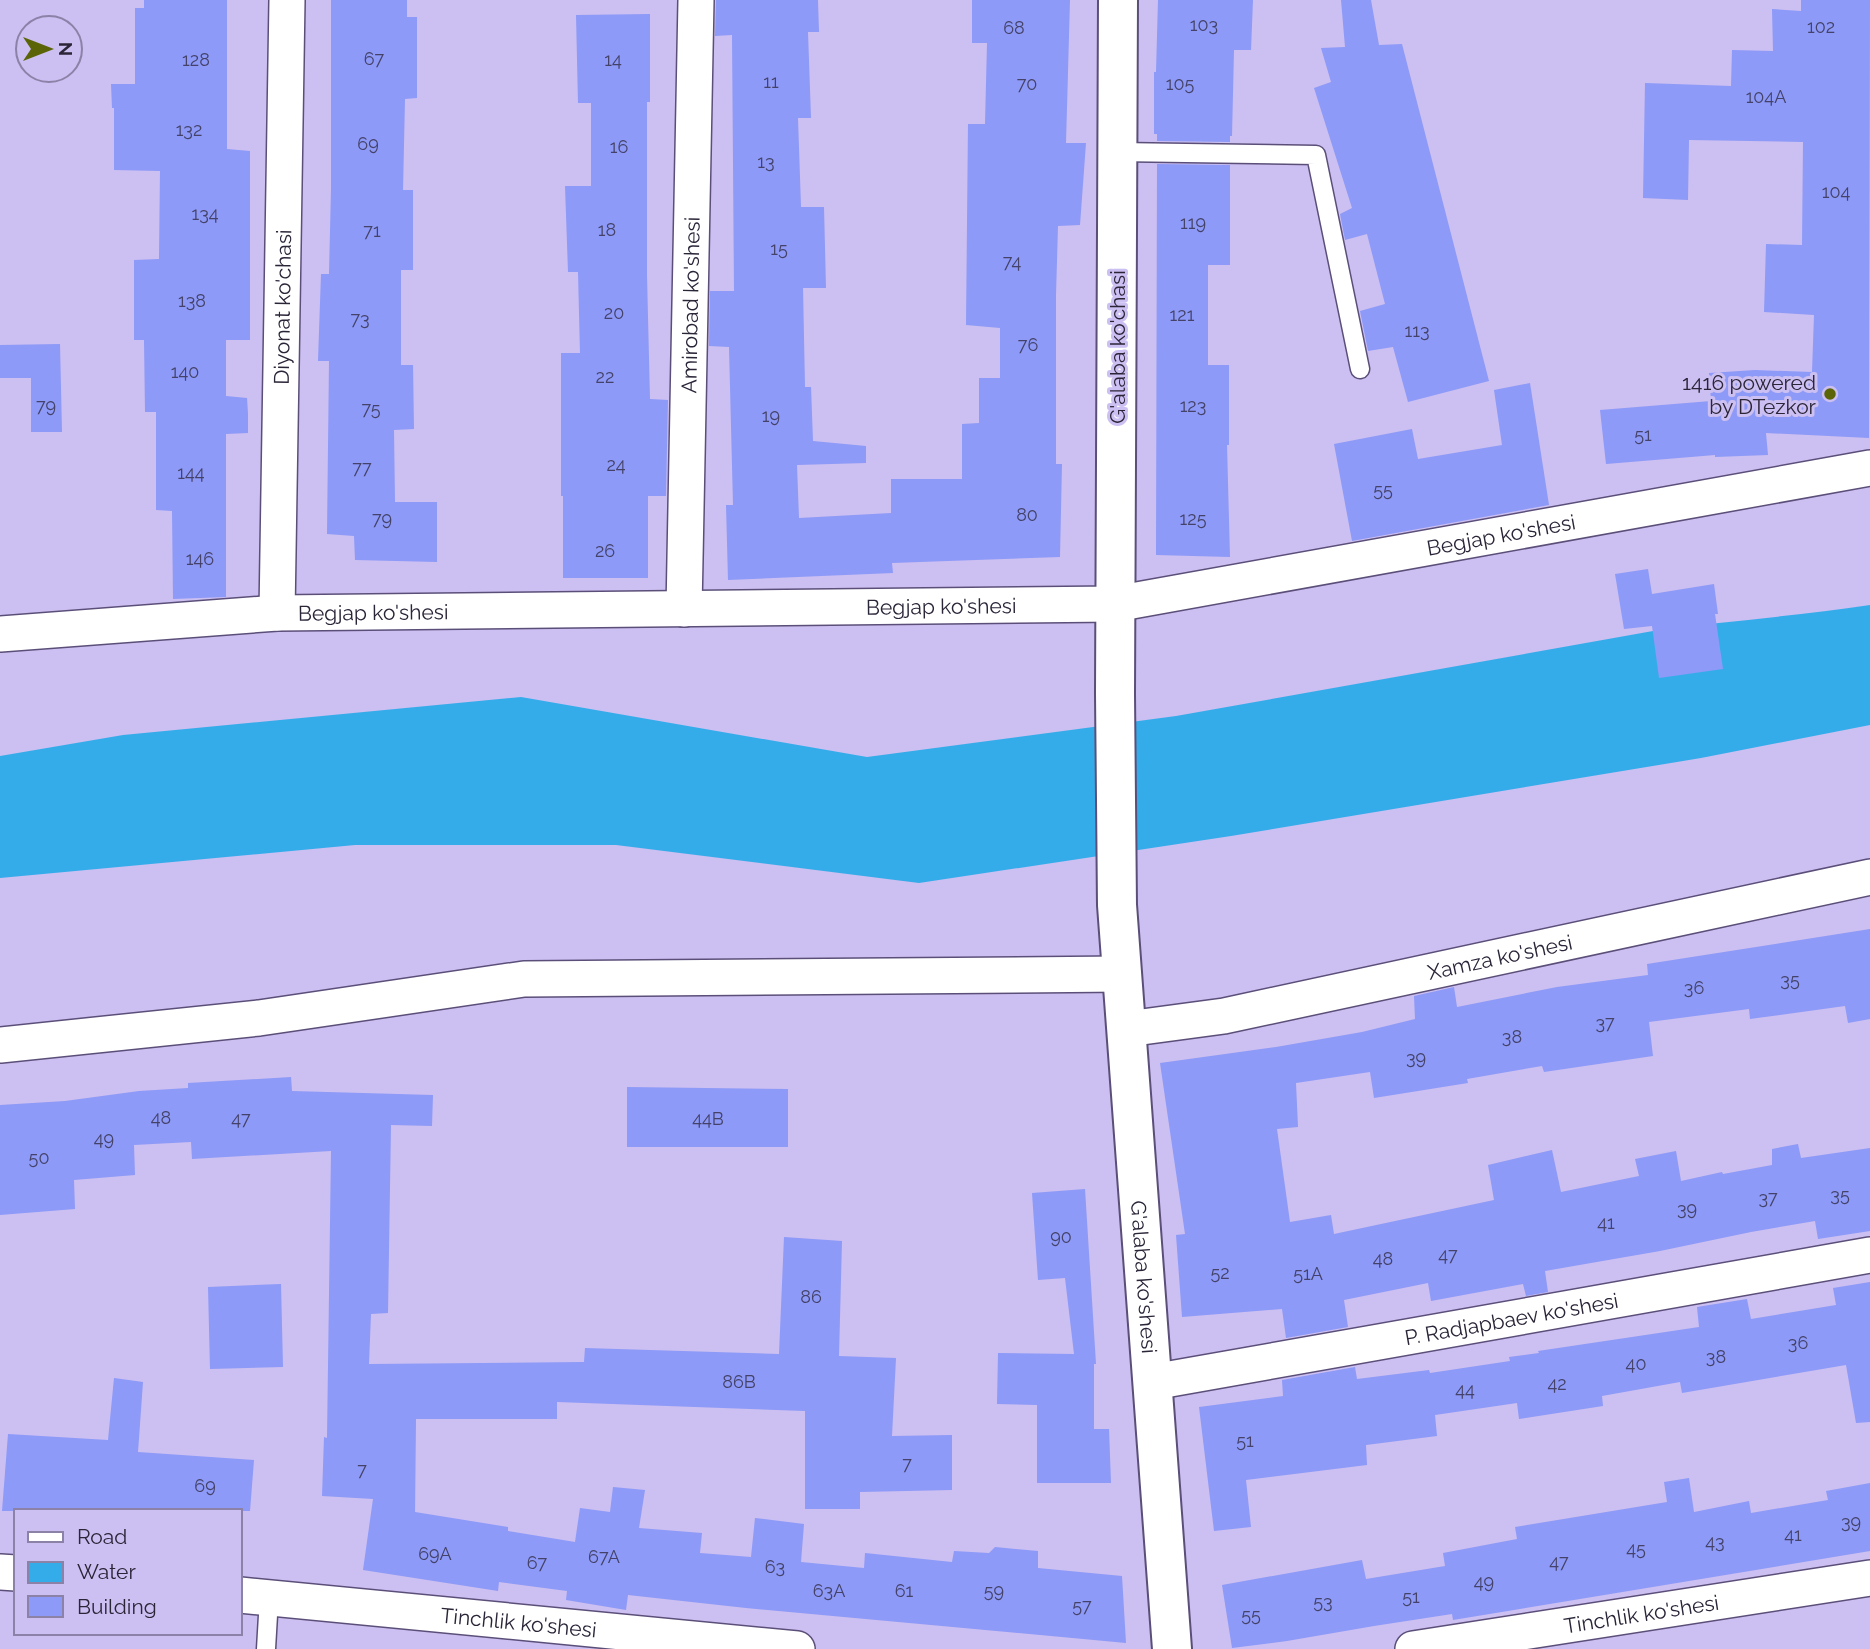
<svg xmlns="http://www.w3.org/2000/svg" width="1870" height="1649" font-family="Raleway,sans-serif">
  <style>
    .water { fill: #35acea }
    .building { fill: #8d9af7 }
    .lines { fill: none; stroke-linecap: round; stroke-linejoin: round }
    .lane-casing { stroke: #5b4f79; stroke-width: 21 }
    .street-casing { stroke: #5b4f79; stroke-width: 38 }
    .secondary-casing { stroke: #5b4f79; stroke-width: 42 }
    .lane { stroke: #fff; stroke-width: 18 }
    .street { stroke: #fff; stroke-width: 35 }
    .secondary { stroke: #fff; stroke-width: 38 }
    .poi-dot { fill: #5b6507; stroke: #ccbff1; stroke-width: 2.5 }
    .labels { text-anchor: middle; dominant-baseline: central; stroke-width: 6; stroke-linejoin: round; paint-order: stroke }
    .number-label { font-size: 18px; fill: #444268 }
    .street-label { font-size: 21px; fill: #2b2538; stroke: #ccbff1 }
    .poi-label { font-size: 21px; fill: #2b2538; stroke: #ccbff1; text-anchor: end }
  </style>
  <rect width="100%" height="100%" fill="#ccbff1"/>
  <!-- water -->
  <path class="water" d="M 1870,605 L 1870,725 L 1701,758 L 1231,836 L 919,883 L 616,845 L 355,845 L 0,878 L 0,756 L 123,735 L 521,697 L 867,757 L 1176,716 L 1653,631 C 1725,621 1798,616 1870,605 Z"/>
  <!-- building -->
  <path class="building" d="M 144,0 L 227,0 L 227,149 L 250,151 L 250,340 L 226,340 L 226,396 L 247,398 L 248,414 L 248,433 L 226,434 L 226,597 L 173,599 L 172,511 L 156,510 L 156,412 L 145,412 L 144,340 L 134,340 L 134,260 L 159,259 L 160,171 L 114,170 L 114,108 L 112,108 L 111,84 L 135,84 L 135,8 L 144,8 Z
    M 331,0 L 407,0 L 407,17 L 417,17 L 417,98 L 405,99 L 403,190 L 413,190 L 413,270 L 401,270 L 401,365 L 413,365 L 414,429 L 394,430 L 395,502 L 437,502 L 437,562 L 355,560 L 354,536 L 327,534 L 329,361 L 318,361 L 321,274 L 329,274 L 331,189 Z
    M 716,0 L 818,0 L 819,32 L 808,32 L 811,118 L 798,118 L 801,207 L 824,207 L 826,288 L 803,288 L 805,387 L 811,387 L 813,441 L 866,446 L 866,463 L 797,465 L 799,518 L 891,513 L 891,479 L 962,479 L 962,424 L 979,423 L 979,378 L 1000,378 L 1000,328 L 966,325 L 968,124 L 985,124 L 987,43 L 972,43 L 972,0 L 1070,0 L 1066,143 L 1086,143 L 1080,225 L 1058,226 L 1056,295 L 1056,464 L 1062,464 L 1060,557 L 892,563 L 893,573 L 728,580 L 726,505 L 733,505 L 729,347 L 709,346 L 710,291 L 734,291 L 732,35 L 715,36 Z
    M 1158,0 L 1253,0 L 1251,50 L 1234,50 L 1232,136 L 1230,136 L 1230,142 L 1157,141 L 1157,134 L 1154,134 L 1154,72 L 1156,72 Z
    M 1341,0 L 1371,0 L 1379,45 L 1402,44 L 1489,381 L 1408,402 L 1393,347 L 1368,351 L 1360,311 L 1385,304 L 1367,234 L 1345,240 L 1340,214 L 1352,208 L 1314,88 L 1331,82 L 1321,48 L 1345,47 Z
    M 1801,0 L 1870,0 L 1869,438 L 1766,433 L 1768,455 L 1715,457 L 1715,455 L 1606,464 L 1600,410 L 1711,401 L 1709,373 L 1755,370 L 1812,372 L 1814,315 L 1764,312 L 1766,244 L 1802,245 L 1803,142 L 1689,140 L 1688,200 L 1643,198 L 1645,83 L 1731,86 L 1732,50 L 1773,51 L 1772,9 L 1801,11 Z
    M 650,14 L 650,102 L 647,102 L 647,276 L 650,399 L 668,400 L 666,496 L 648,496 L 648,578 L 563,578 L 563,496 L 561,496 L 561,353 L 580,353 L 578,272 L 568,272 L 565,186 L 591,186 L 591,103 L 578,103 L 576,15 Z
    M 1157,164 L 1230,165 L 1230,265 L 1208,265 L 1208,365 L 1229,365 L 1229,445 L 1227,445 L 1230,557 L 1156,555 Z
    M 60,344 L 62,432 L 31,432 L 31,378 L 0,378 L 0,345 Z
    M 1530,383 L 1549,505 L 1352,541 L 1334,444 L 1412,429 L 1418,459 L 1502,445 L 1494,390 Z
    M 1648,569 L 1652,594 L 1714,584 L 1718,614 L 1715,614 L 1723,669 L 1659,678 L 1652,626 L 1624,629 L 1615,574 Z
    M 1870,929 L 1870,1019 L 1848,1023 L 1845,1006 L 1750,1019 L 1749,1009 L 1649,1022 L 1653,1056 L 1544,1072 L 1542,1066 L 1467,1079 L 1468,1083 L 1374,1098 L 1370,1072 L 1296,1083 L 1298,1127 L 1277,1129 L 1290,1222 L 1331,1215 L 1334,1234 L 1494,1200 L 1488,1165 L 1552,1150 L 1561,1192 L 1639,1176 L 1635,1159 L 1676,1151 L 1681,1181 L 1722,1172 L 1723,1174 L 1772,1165 L 1772,1149 L 1798,1144 L 1801,1158 L 1870,1148 L 1870,1231 L 1818,1239 L 1815,1221 L 1751,1232 L 1660,1251 L 1545,1271 L 1548,1292 L 1526,1296 L 1523,1284 L 1431,1301 L 1428,1283 L 1344,1300 L 1348,1327 L 1286,1338 L 1282,1309 L 1182,1317 L 1176,1235 L 1185,1234 L 1160,1063 L 1276,1047 L 1362,1032 L 1415,1019 L 1414,996 L 1454,987 L 1457,1007 L 1557,987 L 1648,975 L 1647,964 Z
    M 291,1077 L 292,1091 L 433,1095 L 432,1126 L 391,1125 L 388,1313 L 371,1314 L 369,1364 L 584,1362 L 585,1348 L 779,1354 L 784,1237 L 842,1241 L 839,1356 L 896,1358 L 892,1436 L 952,1435 L 952,1490 L 860,1492 L 860,1509 L 805,1509 L 805,1411 L 557,1402 L 557,1419 L 416,1419 L 415,1512 L 508,1527 L 508,1531 L 575,1542 L 580,1508 L 610,1512 L 613,1487 L 645,1490 L 639,1528 L 702,1533 L 700,1553 L 751,1557 L 755,1518 L 804,1524 L 801,1562 L 864,1568 L 865,1553 L 952,1562 L 954,1551 L 989,1553 L 995,1547 L 1038,1551 L 1038,1568 L 1122,1576 L 1126,1643 L 746,1608 L 628,1595 L 626,1610 L 566,1600 L 567,1591 L 499,1582 L 498,1591 L 363,1570 L 373,1499 L 322,1496 L 324,1437 L 327,1438 L 331,1151 L 192,1159 L 191,1142 L 134,1145 L 135,1175 L 74,1180 L 75,1209 L 0,1215 L 0,1105 L 65,1101 L 139,1091 L 188,1088 L 188,1083 Z
    M 627,1087 L 788,1089 L 788,1147 L 627,1147 Z
    M 1085,1189 L 1096,1364 L 1094,1364 L 1094,1429 L 1109,1429 L 1111,1483 L 1037,1483 L 1037,1405 L 997,1404 L 998,1353 L 1074,1354 L 1065,1278 L 1038,1280 L 1032,1193 Z
    M 1870,1282 L 1870,1422 L 1856,1423 L 1846,1365 L 1682,1393 L 1680,1382 L 1602,1396 L 1603,1406 L 1519,1419 L 1517,1403 L 1435,1415 L 1437,1436 L 1366,1445 L 1367,1465 L 1246,1480 L 1251,1527 L 1214,1531 L 1199,1407 L 1283,1396 L 1282,1380 L 1355,1367 L 1357,1379 L 1429,1370 L 1430,1373 L 1510,1361 L 1509,1357 L 1539,1353 L 1538,1351 L 1699,1327 L 1697,1307 L 1747,1299 L 1751,1319 L 1836,1305 L 1833,1288 Z
    M 281,1284 L 283,1367 L 210,1369 L 208,1287 Z
    M 114,1378 L 143,1382 L 138,1452 L 254,1460 L 250,1511 L 2,1511 L 8,1434 L 108,1440 Z
    M 1689,1478 L 1694,1512 L 1749,1501 L 1751,1513 L 1828,1500 L 1826,1491 L 1870,1483 L 1870,1551 L 1453,1620 L 1452,1614 L 1374,1626 L 1287,1641 L 1232,1648 L 1222,1585 L 1362,1560 L 1366,1579 L 1445,1566 L 1443,1553 L 1517,1539 L 1515,1527 L 1667,1502 L 1664,1482 Z"/>
  <g class="lines">
    <!-- lane casing -->
    <g class="lane-casing">
      <path id="lane" d="M 1117,152 L 1316,155 L 1360,369
        M 266,1649 L 269,1598"/>
    </g>
    <!-- street casing -->
    <g class="street-casing">
      <g id="street">
        <path id="s1" d="M 684,609 L 696,0"/>
        <path id="s2" d="M 277,613 L 287,0"/>
        <path id="s3" d="M 0,634 L 277,613 L 1115,604 L 1870,468"/>
        <path id="s4" d="M 1127,1029 L 1224,1016 L 1870,877"/>
        <path d="M 0,1045 L 259,1018 L 524,979 L 1123,974"/>
        <path id="s5" d="M 1153,1382 L 1870,1255"/>
        <path d="M 0,1572 L 16,1573"/>
        <path id="s6" d="M 240,1595 L 797,1649"/>
        <path id="s7" d="M 1413,1649 L 1870,1578"/>
      </g>
    </g>
    <!-- secondary casing -->
    <g class="secondary-casing">
      <g id="secondary">
        <path id="s8" d="M 1118,0 L 1115,694 L 1117,905 L 1172,1649"/>
      </g>
    </g>
    <!-- lane -->
    <use href="#lane" class="lane"/>
    <!-- street -->
    <use href="#street" class="street"/>
    <!-- secondary -->
    <use href="#secondary" class="secondary"/>
  </g>
  <!-- markers -->
  <circle class="poi-dot" cx="1830" cy="394" r="7"/>
  <g class="labels">
    <!-- number labels -->
    <g class="number-label">
      <text x="1204" y="24">103</text>
      <text x="1821" y="26">102</text>
      <text x="1014" y="27">68</text>
      <text x="374" y="58">67</text>
      <text x="196" y="59">128</text>
      <text x="613" y="59">14</text>
      <text x="771" y="81">11</text>
      <text x="1027" y="83">70</text>
      <text x="1180" y="83">105</text>
      <text x="1766" y="96">104A</text>
      <text x="189" y="129">132</text>
      <text x="368" y="143">69</text>
      <text x="619" y="146">16</text>
      <text x="766" y="161">13</text>
      <text x="1836" y="191">104</text>
      <text x="205" y="213">134</text>
      <text x="1193" y="222">119</text>
      <text x="607" y="229">18</text>
      <text x="372" y="230">71</text>
      <text x="779" y="248">15</text>
      <text x="1012" y="261">74</text>
      <text x="192" y="300">138</text>
      <text x="614" y="312">20</text>
      <text x="1182" y="314">121</text>
      <text x="360" y="318">73</text>
      <text x="1417" y="330">113</text>
      <text x="1028" y="344">76</text>
      <text x="185" y="371">140</text>
      <text x="605" y="376">22</text>
      <text x="46" y="405">79</text>
      <text x="1193" y="405">123</text>
      <text x="371" y="408">75</text>
      <text x="771" y="415">19</text>
      <text x="1643" y="434">51</text>
      <text x="616" y="464">24</text>
      <text x="362" y="467">77</text>
      <text x="191" y="472">144</text>
      <text x="1383" y="489">55</text>
      <text x="1027" y="514">80</text>
      <text x="382" y="518">79</text>
      <text x="1193" y="518">125</text>
      <text x="605" y="550">26</text>
      <text x="200" y="558">146</text>
      <text x="1790" y="979">35</text>
      <text x="1694" y="987">36</text>
      <text x="1605" y="1022">37</text>
      <text x="1512" y="1036">38</text>
      <text x="1416" y="1057">39</text>
      <text x="161" y="1117">48</text>
      <text x="241" y="1118">47</text>
      <text x="708" y="1118">44B</text>
      <text x="104" y="1138">49</text>
      <text x="39" y="1157">50</text>
      <text x="1840" y="1194">35</text>
      <text x="1768" y="1197">37</text>
      <text x="1687" y="1208">39</text>
      <text x="1606" y="1222">41</text>
      <text x="1061" y="1236">90</text>
      <text x="1448" y="1254">47</text>
      <text x="1383" y="1258">48</text>
      <text x="1220" y="1272">52</text>
      <text x="1308" y="1273">51A</text>
      <text x="811" y="1296">86</text>
      <text x="1798" y="1342">36</text>
      <text x="1716" y="1356">38</text>
      <text x="1636" y="1363">40</text>
      <text x="739" y="1381">86B</text>
      <text x="1557" y="1383">42</text>
      <text x="1465" y="1389">44</text>
      <text x="1245" y="1440">51</text>
      <text x="907" y="1463">7</text>
      <text x="362" y="1469">7</text>
      <text x="205" y="1485">69</text>
      <text x="1851" y="1521">39</text>
      <text x="1793" y="1534">41</text>
      <text x="1715" y="1541">43</text>
      <text x="1636" y="1548">45</text>
      <text x="435" y="1553">69A</text>
      <text x="604" y="1556">67A</text>
      <text x="1559" y="1561">47</text>
      <text x="537" y="1562">67</text>
      <text x="775" y="1566">63</text>
      <text x="1484" y="1581">49</text>
      <text x="829" y="1590">63A</text>
      <text x="904" y="1590">61</text>
      <text x="994" y="1590">59</text>
      <text x="1411" y="1596">51</text>
      <text x="1323" y="1601">53</text>
      <text x="1082" y="1605">57</text>
      <text x="1251" y="1614">55</text>
    </g>
    <!-- street labels -->
    <g class="street-label">
      <text stroke="none"><textPath href="#s1" startOffset="304">Amirobad ko'shesi</textPath></text>
      <text stroke="none"><textPath href="#s2" startOffset="306">Diyonat ko'chasi</textPath></text>
      <text transform="translate(1117 347) rotate(-90)">G'alaba ko'chasi</text>
      <text stroke="none"><textPath href="#s3" startOffset="1508">Begjap ko'shesi</textPath></text>
      <text stroke="none"><textPath href="#s3" startOffset="942">Begjap ko'shesi</textPath></text>
      <text stroke="none"><textPath href="#s3" startOffset="374">Begjap ko'shesi</textPath></text>
      <text stroke="none"><textPath href="#s4" startOffset="380">Xamza ko'shesi</textPath></text>
      <text stroke="none"><textPath href="#s8" startOffset="1278">G'alaba ko'shesi</textPath></text>
      <text stroke="none"><textPath href="#s5" startOffset="364">P. Radjapbaev ko'shesi</textPath></text>
      <text stroke="none"><textPath href="#s7" startOffset="231">Tinchlik ko'shesi</textPath></text>
      <text stroke="none"><textPath href="#s6" startOffset="280">Tinchlik ko'shesi</textPath></text>
    </g>
    <!-- poi labels -->
    <g class="poi-label">
      <text x="1816" y="382">1416 powered<tspan x="1816" dy="24">by DTezkor</tspan></text>
    </g>
  </g>
  <!-- legend -->
  <rect x="14" y="1509" width="228" height="126" fill="#ccbff1" stroke="#8c81a7" stroke-width="2"/>
  <rect x="28" y="1532" width="35" height="10" fill="#ffffff" stroke="#8c81a7" stroke-width="2"/>
  <text x="77" y="1544" font-size="21" fill="#2b2538">Road</text>
  <rect x="28" y="1562" width="35" height="21" fill="#35acea" stroke="#8c81a7" stroke-width="2"/>
  <text x="77" y="1579" font-size="21" fill="#2b2538">Water</text>
  <rect x="28" y="1596" width="35" height="21" fill="#8d9af7" stroke="#8c81a7" stroke-width="2"/>
  <text x="77" y="1614" font-size="21" fill="#2b2538">Building</text>
  <!-- north arrow -->
  <g transform="translate(49 49) rotate(90)"><circle r="33" fill="#ccbff1" stroke="#8c81a7" stroke-width="2"/>
  <path d="M0-5L12 26L0 18L-12 26Z" fill="#5b6507"/>
  <text y="-10" font-size="19" font-weight="bold" text-anchor="middle" fill="#2b2538">N</text>
  </g>
</svg>
